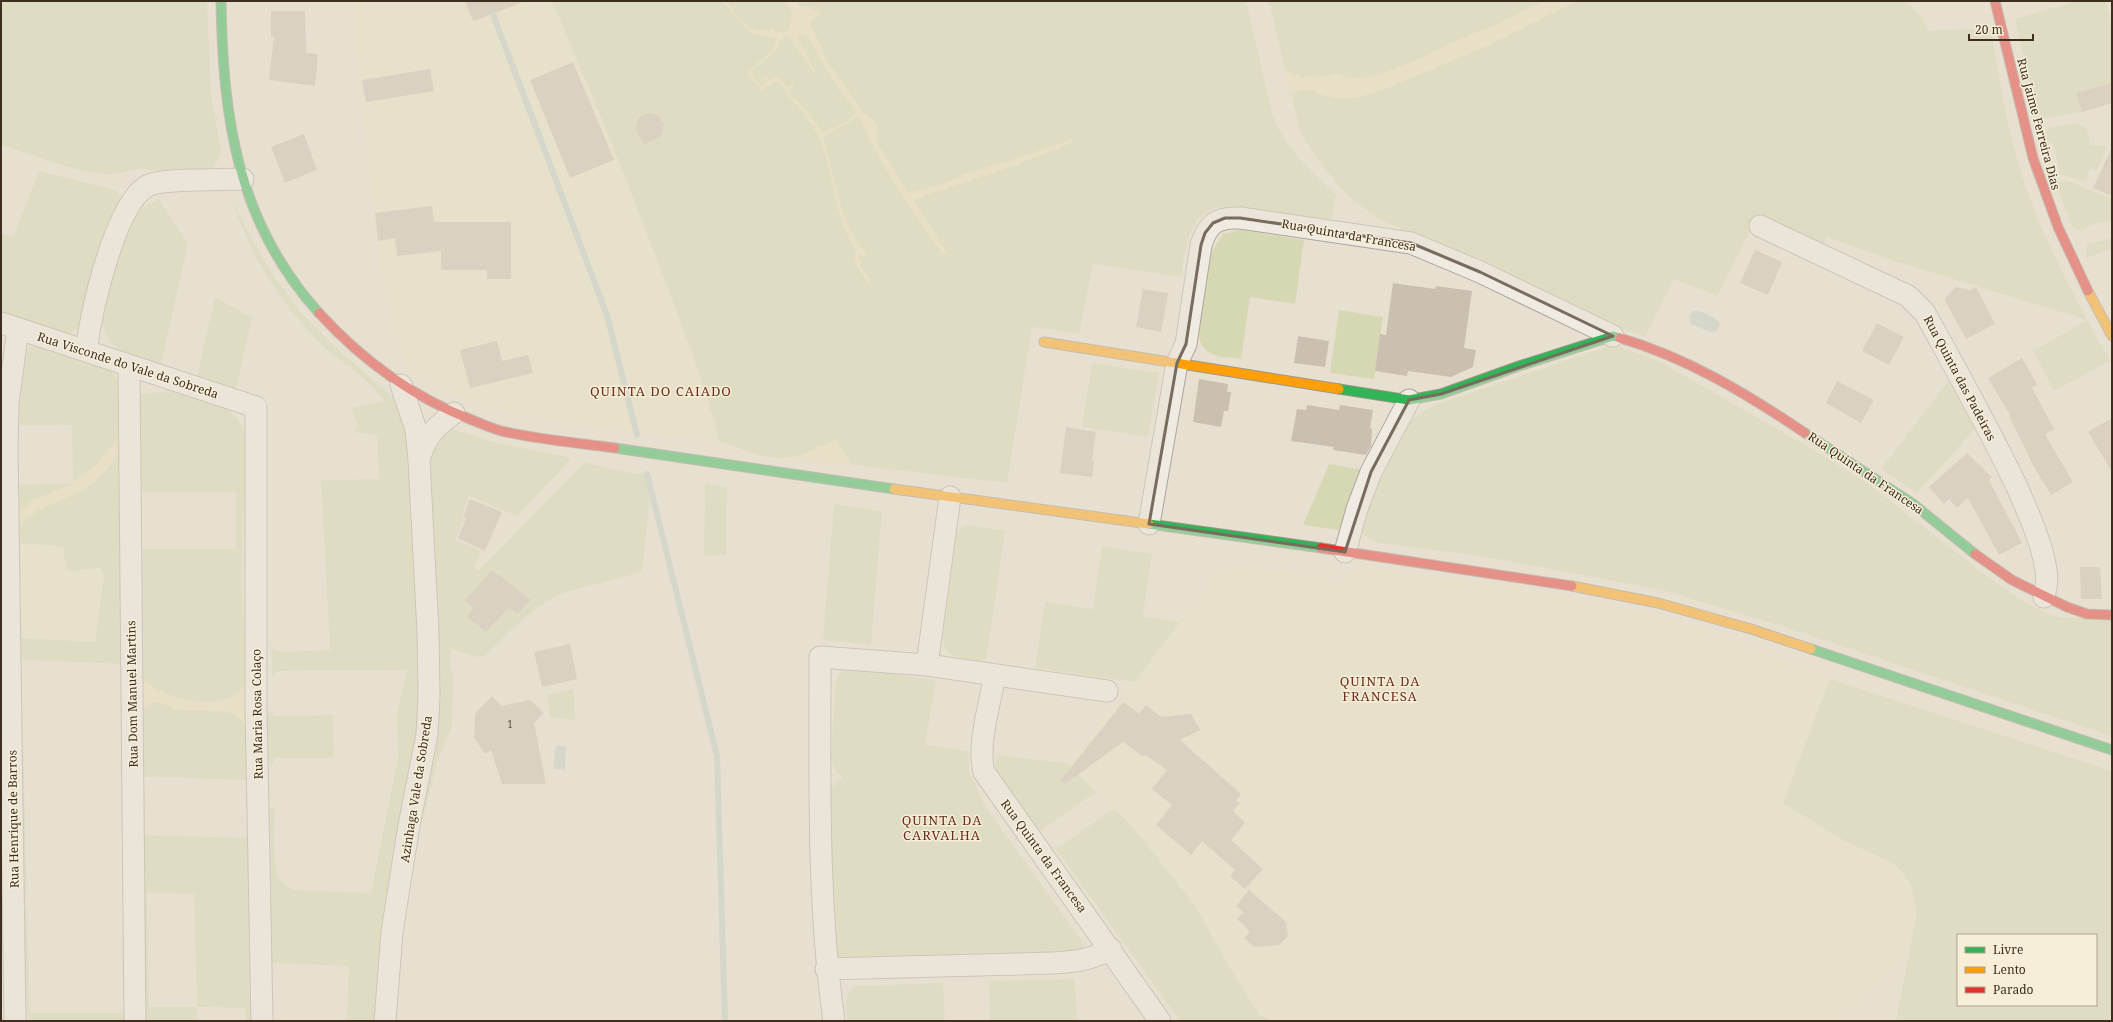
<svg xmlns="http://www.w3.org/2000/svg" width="2113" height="1022" font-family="'Noto Serif',serif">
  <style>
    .farmland { fill: #e6dfc2 }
    .green { fill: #d6d7b3; fill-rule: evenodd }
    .sand { fill: #eadcb9; fill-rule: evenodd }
    .water { fill: #bcccc2 }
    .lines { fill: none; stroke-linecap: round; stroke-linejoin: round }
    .stream { stroke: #bcccc2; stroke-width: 6 }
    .building { fill: #cbbfb2 }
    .street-casing { stroke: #ada599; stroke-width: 23 }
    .fast-casing { stroke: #9c958a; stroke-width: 11 }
    .slow-casing { stroke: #9c958a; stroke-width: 11 }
    .jam-casing { stroke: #9c958a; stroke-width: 11 }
    .street { stroke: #efebe3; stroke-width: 21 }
    .fast { stroke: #30b455; stroke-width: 9 }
    .slow { stroke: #ff9f0a; stroke-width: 9 }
    .jam { stroke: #e5322d; stroke-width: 9 }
    .marked { fill: none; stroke: #786c5e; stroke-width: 3; stroke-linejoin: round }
    .labels { text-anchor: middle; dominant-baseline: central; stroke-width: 3; stroke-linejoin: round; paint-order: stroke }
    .number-label { font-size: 10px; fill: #605244 }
    .street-label { font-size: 12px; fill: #3d2e20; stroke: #f7eed8 }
    .neighbourhood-label { font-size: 13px; letter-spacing: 1px; fill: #6b2e1e; stroke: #f7eed8 }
  </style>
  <rect width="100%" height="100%" fill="#e7e0d1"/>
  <!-- farmland -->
  <path class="farmland" d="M 354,1 L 552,1 L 635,200 L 699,371 L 710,406 L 719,441 L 610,430 L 508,413 L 465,400 L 431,385 L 407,370 L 392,322 L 381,275 L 354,30 Z
    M 20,543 L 65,547 L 64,556 L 68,571 L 94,569 L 100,567 L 104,576 L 95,642 L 19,638 Z
    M 1223,564 L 1325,577 L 1324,583 L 1333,588 L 1350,571 L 1366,568 L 1487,583 L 1575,598 L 1640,611 L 1717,633 L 1830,679 L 1783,803 L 1895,864 L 1910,882 L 1917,912 L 1911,944 L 1839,1021 L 1271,1021 L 1259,1014 L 1234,975 L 1196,907 L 1132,826 L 1066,763 L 1115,706 Z"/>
  <!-- green -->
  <path class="green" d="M 1,1 L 207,1 L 211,95 L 221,151 C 212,190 170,170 143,169 C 131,169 119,175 107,174 C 73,172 34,155 1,145 Z
    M 552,1 L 1246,1 L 1273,117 C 1286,149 1311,171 1336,195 L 1331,220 L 1218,207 C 1186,218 1186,248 1181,277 L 1093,264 L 1079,334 L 1032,327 L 1007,483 L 852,465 L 835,440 L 826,444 L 823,447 C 813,449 804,455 794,457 C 771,463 741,448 719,441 C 706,386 685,334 665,281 C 630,187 592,94 552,1 Z
    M 1269,1 L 1906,1 L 1922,18 L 1928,30 L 1991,29 C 1998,69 2004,109 2014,148 C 2034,224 2072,293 2110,361 L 2054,391 L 2033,351 L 2087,320 L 1891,260 L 1827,237 L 1824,245 L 1779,227 L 1781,224 L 1759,214 L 1717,296 L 1674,279 L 1645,337 L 1562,306 L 1374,216 L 1354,201 L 1336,183 L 1309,147 L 1300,131 Z
    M 2076,1 L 2106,1 L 2112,26 L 2112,83 L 2077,93 L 2082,112 L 2045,118 L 2037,113 L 2035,107 L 2015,19 Z
    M 2077,123 L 2087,129 L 2090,145 L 2107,146 L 2097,171 L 2090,168 L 2085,182 L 2060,174 L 2053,143 L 2045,142 L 2043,136 L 2047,128 Z
    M 39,171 L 115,190 L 121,197 L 119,207 L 82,319 L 77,329 L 69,335 L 1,316 L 1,233 L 13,237 Z
    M 2055,181 L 2071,182 L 2112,199 L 2112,221 L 2090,225 L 2081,232 L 2072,227 Z
    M 159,199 L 188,244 L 161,365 C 129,355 105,353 101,314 L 129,221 L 142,208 Z
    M 232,199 L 255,245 L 276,279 L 300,311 L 326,339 L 395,399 L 409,431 L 421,631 L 418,732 L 377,1021 L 347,1021 L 349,966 L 271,963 L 267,814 L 270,809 L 275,806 C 275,824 271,870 282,882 C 286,886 290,888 295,890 L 371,893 L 398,758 L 397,714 L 407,670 L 280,671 L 274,673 L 272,677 L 271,644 L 275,650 L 282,652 L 330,650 L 321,480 L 379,479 L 377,435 L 352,432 L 358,427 L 352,408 L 384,401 C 371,379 337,360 318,341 C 279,302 248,252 232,199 Z
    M 1240,230 L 1304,240 L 1295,304 L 1250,297 L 1241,359 C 1219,356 1202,358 1198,332 L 1212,251 L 1223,234 Z
    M 2112,238 L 2112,249 L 2086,258 L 2087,244 Z
    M 215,297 L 252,318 L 236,389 L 197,376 Z
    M 1339,310 L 1383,317 L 1374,379 L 1330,373 Z
    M 38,345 L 109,369 C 121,381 122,391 123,408 C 123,417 123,426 119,435 C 114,453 81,480 64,488 C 45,496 29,500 14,516 L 14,485 L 73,483 L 72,425 L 16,426 L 25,351 L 30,346 Z
    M 1606,347 L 1620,347 L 1657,360 L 1809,447 L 1870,485 L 1983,573 L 2023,601 L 2047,613 L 2062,618 L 2112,618 L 2112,736 L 1781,626 L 1662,590 L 1480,556 L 1379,543 L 1365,536 L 1361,530 C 1373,492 1383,454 1409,423 C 1416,414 1427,409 1437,404 Z
    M 1092,363 L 1159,373 L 1148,437 L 1082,427 Z
    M 1949,380 L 1976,428 L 1917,493 L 1881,469 Z
    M 170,391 C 195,396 228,401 242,426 C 250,441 242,519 242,541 C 242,565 241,590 243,614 C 244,630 251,669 245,683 C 232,715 171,700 150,685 C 144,681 142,676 139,670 L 140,549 L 236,549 L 236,492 L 139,492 L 139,394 Z
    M 452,429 L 497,443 L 568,457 L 570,460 L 517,516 L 469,496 L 461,517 L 464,519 L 455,540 L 481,551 L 474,567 L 478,571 L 585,462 L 618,471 L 652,476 L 642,572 L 563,593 C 533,607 508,632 485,656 L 475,657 L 451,649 L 450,667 L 453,675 L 452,726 L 437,763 L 418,839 L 415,841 L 437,647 L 436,587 L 427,452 L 445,430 Z
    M 121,451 L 123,664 L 21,660 L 27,897 L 24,899 L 13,574 L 20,574 L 19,638 L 95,642 L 104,576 L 100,567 L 94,569 L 68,571 L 64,556 L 64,547 L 20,543 L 20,570 L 13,570 C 14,556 12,540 19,527 C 31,505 64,501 85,488 C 99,479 112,464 121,451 Z
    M 1329,464 L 1365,470 L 1342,530 L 1339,530 L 1303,525 Z
    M 705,484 L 727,487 L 726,555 L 704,556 Z
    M 834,504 L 882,511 L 871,645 L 823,640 Z
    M 969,525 L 1005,531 L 986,661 C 969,659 947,661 942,641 L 956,536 L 963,526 Z
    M 1102,546 L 1152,554 L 1143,616 L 1180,622 L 1134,682 L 1035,668 L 1045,602 L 1093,609 Z
    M 847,668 L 936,680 L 925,745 L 969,751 L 969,771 L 985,806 L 1081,940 L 1083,945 L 1079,953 L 835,960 L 830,799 L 831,787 L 842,779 L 842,776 L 836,773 L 831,757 L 836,678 L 842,670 Z
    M 1830,679 L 2112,771 L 2112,1021 L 1896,1021 L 1917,912 L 1910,882 L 1895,864 L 1845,841 L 1783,803 ZM 1958,935 L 2096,935 L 2096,1005 L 1958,1005 Z
    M 574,689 L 575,721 L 550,717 L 547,695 Z
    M 158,702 L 179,710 L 221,711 L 232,713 L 240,718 L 246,726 L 248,735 L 249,780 L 144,777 L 145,835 L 250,838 L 253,1021 L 246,1021 L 245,1008 L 197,1007 L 197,1021 L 143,1021 L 140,718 C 144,708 147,703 158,702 ZM 147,893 L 194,894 L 197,1007 L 149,1007 Z
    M 273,710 L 273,716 L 333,715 L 334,758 L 274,758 L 274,765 C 264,762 264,730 265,720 C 266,716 269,713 273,710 Z
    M 996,755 L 1066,763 L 1096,792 L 1036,834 L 995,771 Z
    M 1114,808 L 1132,826 L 1196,907 L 1234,975 L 1259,1014 L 1271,1021 L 1180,1021 L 1056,849 Z
    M 24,909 L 27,909 L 30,1013 L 129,1013 L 129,1021 L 28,1021 L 22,932 Z
    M 1075,979 L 1077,1021 L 990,1021 L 989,981 Z
    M 943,983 L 945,1021 L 848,1021 C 846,1007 842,993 857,986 Z"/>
  <!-- sand -->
  <path class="sand" d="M 721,1 L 726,1 C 735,13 748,32 763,31 L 765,28 L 768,31 L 773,28 L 776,33 L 781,30 L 783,33 L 790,28 L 792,12 L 785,1 L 796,1 L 800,7 L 809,6 L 812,10 L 818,10 L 821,14 L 810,22 L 827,61 L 864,113 L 873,119 L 877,127 L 877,143 L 909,193 L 948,182 L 964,174 L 1008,161 L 1073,139 L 1072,143 L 1010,167 L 913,200 L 945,249 L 947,253 L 943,255 C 912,211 881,167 859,117 C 857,117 826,135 823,138 C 836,177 838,224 868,255 L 864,258 L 861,254 L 858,256 L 862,263 L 860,265 L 871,281 L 868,283 L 854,261 L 856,250 C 835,219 834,180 822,145 C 813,121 794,103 778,83 L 774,81 L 762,91 L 747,73 L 773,49 L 777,39 L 751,33 ZM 800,34 L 806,35 L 839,90 L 857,112 L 844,123 L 822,132 L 810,115 L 788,91 L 794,86 L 793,83 L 787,87 L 780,78 L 775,77 L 770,80 L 766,76 L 763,78 L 766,83 L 761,86 L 751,72 L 777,50 L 780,41 L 785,36 L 789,37 L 815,74 L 818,74 C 809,62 806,49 797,37 Z
    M 1546,1 L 1577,1 L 1476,51 L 1383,90 L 1363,96 L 1341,99 L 1333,98 L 1305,89 L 1291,94 L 1285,69 L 1302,77 L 1316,75 L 1324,77 L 1336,73 C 1366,91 1432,51 1460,39 C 1473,33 1487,29 1499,23 C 1515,15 1530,7 1546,1 Z
    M 123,422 L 121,451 L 98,477 L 74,495 L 39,510 L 27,518 L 19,527 L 15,538 L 14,516 L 33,500 L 65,488 L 94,466 L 119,437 Z
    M 835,440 L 852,465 L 774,458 C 785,458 800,457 810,452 C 814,450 815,446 819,444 L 823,447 L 826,444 Z
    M 139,670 C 142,676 144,681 150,685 C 166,697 214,710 232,698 C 243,691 246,682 247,670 L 248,735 C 246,726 242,718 233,714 C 217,707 197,712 180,710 C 171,708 160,700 151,703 C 144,706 143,712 140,718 Z"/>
  <!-- water -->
  <path class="water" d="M 1693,311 C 1701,310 1716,316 1720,324 L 1717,331 L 1710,332 L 1691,324 L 1689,317 Z
    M 559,745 L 566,747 L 565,770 L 554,769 L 555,747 Z"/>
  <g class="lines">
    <!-- stream -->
    <path class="stream" d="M 488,1 L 607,315 L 637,435
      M 647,474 L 717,756 L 725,1021"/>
  </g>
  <!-- building -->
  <path class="building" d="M 465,1 L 520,1 L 521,3 L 473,21 Z
    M 271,11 L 305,11 L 306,53 L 318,54 L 315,86 L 269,80 L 274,37 L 271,37 Z
    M 573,62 L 614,160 L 570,178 L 530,80 Z
    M 430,69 L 434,91 L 366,102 L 362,80 Z
    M 2112,83 L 2112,103 L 2082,112 L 2076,93 Z
    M 647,113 L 658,115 L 664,125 L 661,136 L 644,145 L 635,129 L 638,118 Z
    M 304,134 L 317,170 L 285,183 L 271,147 Z
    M 2112,147 L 2112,196 L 2093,188 Z
    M 432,206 L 434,222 L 511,222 L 511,279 L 487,279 L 487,270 L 441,270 L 441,251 L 397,256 L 395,238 L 378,241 L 375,213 Z
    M 1755,250 L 1782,262 L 1768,295 L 1740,283 Z
    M 1393,283 L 1435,289 L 1436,286 L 1472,291 L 1464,348 L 1476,350 L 1473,367 L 1451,377 L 1408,371 L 1407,376 L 1375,371 L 1380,334 L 1386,335 Z
    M 1956,287 L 1970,290 L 1976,287 L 1995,324 L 1966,339 L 1944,299 Z
    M 1143,289 L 1168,293 L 1161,332 L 1136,327 Z
    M 1877,323 L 1904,337 L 1889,365 L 1862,351 Z
    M 1298,336 L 1329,341 L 1325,367 L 1294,363 Z
    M 497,341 L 502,361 L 528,355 L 533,373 L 470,388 L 460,350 Z
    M 2022,358 L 2037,384 L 2032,388 L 2054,429 L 2045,434 L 2073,482 L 2051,495 L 2033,465 L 2009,416 L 2010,415 L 1988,378 Z
    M 1199,379 L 1228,384 L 1227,392 L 1231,392 L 1228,411 L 1224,411 L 1221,427 L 1193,422 Z
    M 1837,381 L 1874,400 L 1861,423 L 1826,403 Z
    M 1307,405 L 1339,410 L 1340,405 L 1373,410 L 1370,428 L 1372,429 L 1371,446 L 1366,455 L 1333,450 L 1334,447 L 1291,441 L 1297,409 L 1306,410 Z
    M 2112,418 L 2112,472 L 2088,432 Z
    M 1066,427 L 1096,432 L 1092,461 L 1094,461 L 1092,477 L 1060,473 Z
    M 1967,453 L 1992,477 L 1989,480 L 2022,543 L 1999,555 L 1968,498 L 1957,508 L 1949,499 L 1944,504 L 1929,487 Z
    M 470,499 L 502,512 L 485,551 L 458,538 L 466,518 L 463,516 Z
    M 2080,567 L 2100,567 L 2102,599 L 2081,599 Z
    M 492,570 L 531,600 L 518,614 L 509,607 L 486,632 L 467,616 L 474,608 L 465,600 Z
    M 570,644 L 577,679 L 542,687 L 534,652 Z
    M 492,696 L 501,706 L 530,700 L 544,713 L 534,723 L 546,784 L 502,784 L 491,750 L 485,754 L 474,738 L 475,714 Z
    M 1123,702 L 1139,714 L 1146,705 L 1161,717 L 1191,714 L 1200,730 L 1180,740 L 1241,794 L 1236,800 L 1240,803 L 1233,811 L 1245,823 L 1231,840 L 1263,869 L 1245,889 L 1230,876 L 1235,870 L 1202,841 L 1191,855 L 1156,825 L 1172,805 L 1152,789 L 1167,770 L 1146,755 L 1142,756 L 1123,742 L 1065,784 L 1061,780 Z
    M 1249,890 L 1286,922 L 1288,936 L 1279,945 L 1254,947 L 1244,938 L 1250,932 L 1237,919 L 1243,912 L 1236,906 Z"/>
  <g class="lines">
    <!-- street casing -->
    <g class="street-casing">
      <path id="street" d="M 1760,226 L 1908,296 L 1925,313 C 1956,370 1989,428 2017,487 C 2028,513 2042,542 2046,570 C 2048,579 2046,588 2044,597
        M 1,323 L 256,407 L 256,707 L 262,1021
        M 86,351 C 91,313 114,206 147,186 C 160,178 224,180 243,179
        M 129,367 L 135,1021
        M 419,459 C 427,435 434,428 454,413
        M 1149,524 L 1177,363 L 1186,344 L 1201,245 C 1208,223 1217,217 1240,218 L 1411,243 L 1480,272 L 1613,336
        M 1345,552 L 1357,509 L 1371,472 L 1409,400
        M 927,665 L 950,497
        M 995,675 C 990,704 977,744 984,772 L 1160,1021
        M 826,969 L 1052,963 C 1073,962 1091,960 1111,949
        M 15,1021 L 7,446 L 8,403 L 18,329
        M 385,1021 L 392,932 L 409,825 L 427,735 L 429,696 L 428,632 L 419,460 L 416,430 L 401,385
        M 834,1021 C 817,901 820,778 820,657 L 927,665 L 1107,691"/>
    </g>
    <!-- fast casing -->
    <g class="fast-casing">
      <path id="fast" d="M 221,1 C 223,119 237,222 319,313
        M 1339,389 L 1409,400 L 1441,394 L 1519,366 L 1613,336 L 1620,338
        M 1805,433 L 1912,503 L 1975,554
        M 615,448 L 894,489
        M 1149,524 L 1321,548
        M 1811,649 L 2112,750"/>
    </g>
    <!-- slow casing -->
    <g class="slow-casing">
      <path id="slow" d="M 2088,291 L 2112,336
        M 1044,342 L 1339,389
        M 894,489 L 1149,524
        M 1572,586 L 1658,603 L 1751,629 L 1811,649"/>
    </g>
    <!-- jam casing -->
    <g class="jam-casing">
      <path id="jam" d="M 1995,1 L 2033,158 L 2058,227 L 2088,291
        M 319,313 C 362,360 412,397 472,420 C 483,424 495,430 506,432 C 542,440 579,443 615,448
        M 1620,338 C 1688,358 1747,394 1805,433
        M 1321,548 L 1572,586
        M 1975,554 L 2012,580 L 2067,607 L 2087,614 L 2112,615"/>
    </g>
    <!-- street -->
    <use href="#street" class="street"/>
    <!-- fast -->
    <use href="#fast" class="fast"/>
    <!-- slow -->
    <use href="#slow" class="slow"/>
    <!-- jam -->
    <use href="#jam" class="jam"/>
  </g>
  <!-- marked area -->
  <path d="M0 0H2113V1022H0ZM 1225,218 L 1240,218 L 1411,243 L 1480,272 L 1613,336 L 1441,394 L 1409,400 L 1371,472 L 1345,552 L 1149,524 L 1177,363 L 1186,344 L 1201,245 L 1205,233 L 1213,223 Z" fill="#e7e0d1" fill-opacity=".55" fill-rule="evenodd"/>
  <path class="marked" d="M 1225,218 L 1240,218 L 1411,243 L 1480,272 L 1613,336 L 1441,394 L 1409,400 L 1371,472 L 1345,552 L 1149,524 L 1177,363 L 1186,344 L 1201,245 L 1205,233 L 1213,223 Z"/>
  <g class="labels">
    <!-- number labels -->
    <g class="number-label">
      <text x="510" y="724">1</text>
    </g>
    <!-- street labels -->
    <g class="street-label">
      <text transform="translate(2039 124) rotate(75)">Rua Jaime Ferreira Dias</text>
      <text transform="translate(1349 235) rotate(10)">Rua Quinta da Francesa</text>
      <text transform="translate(128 365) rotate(18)">Rua Visconde do Vale da Sobreda</text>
      <text transform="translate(1960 378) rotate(62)">Rua Quinta das Padeiras</text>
      <text transform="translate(1866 473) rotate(34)">Rua Quinta da Francesa</text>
      <text transform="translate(132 694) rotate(-91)">Rua Dom Manuel Martins</text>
      <text transform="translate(257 714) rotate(-91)">Rua Maria Rosa Colaço</text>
      <text transform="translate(416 789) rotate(-81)">Azinhaga Vale da Sobreda</text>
      <text transform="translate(13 819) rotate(-91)">Rua Henrique de Barros</text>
      <text transform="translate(1044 856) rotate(54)">Rua Quinta da Francesa</text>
    </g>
    <!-- neighbourhood labels -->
    <g class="neighbourhood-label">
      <text x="661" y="391">QUINTA DO CAIADO</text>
      <text x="1380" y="681">QUINTA DA<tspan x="1380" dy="15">FRANCESA</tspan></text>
      <text x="942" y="820">QUINTA DA<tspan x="942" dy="15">CARVALHA</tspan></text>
    </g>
  </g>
  <!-- border -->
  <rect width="2113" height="1022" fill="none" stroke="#3d2e20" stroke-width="4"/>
  <!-- legend -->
  <rect x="1957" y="934" width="140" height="72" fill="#f7eed8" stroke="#ada18e"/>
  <rect x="1965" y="947" width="20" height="6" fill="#30b455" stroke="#ada18e"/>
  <text x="1993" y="954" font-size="12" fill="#3d2e20">Livre</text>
  <rect x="1965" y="967" width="20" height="6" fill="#ff9f0a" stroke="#ada18e"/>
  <text x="1993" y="974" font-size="12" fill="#3d2e20">Lento</text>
  <rect x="1965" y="987" width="20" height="6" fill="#e5322d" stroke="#ada18e"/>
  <text x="1993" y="994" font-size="12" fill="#3d2e20">Parado</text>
  <!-- scale -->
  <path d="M1969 34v6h64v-6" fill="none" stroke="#3d2e20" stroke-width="2"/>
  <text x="1975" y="34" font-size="12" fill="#3d2e20" stroke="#f7eed8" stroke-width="3" paint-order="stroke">20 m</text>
</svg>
